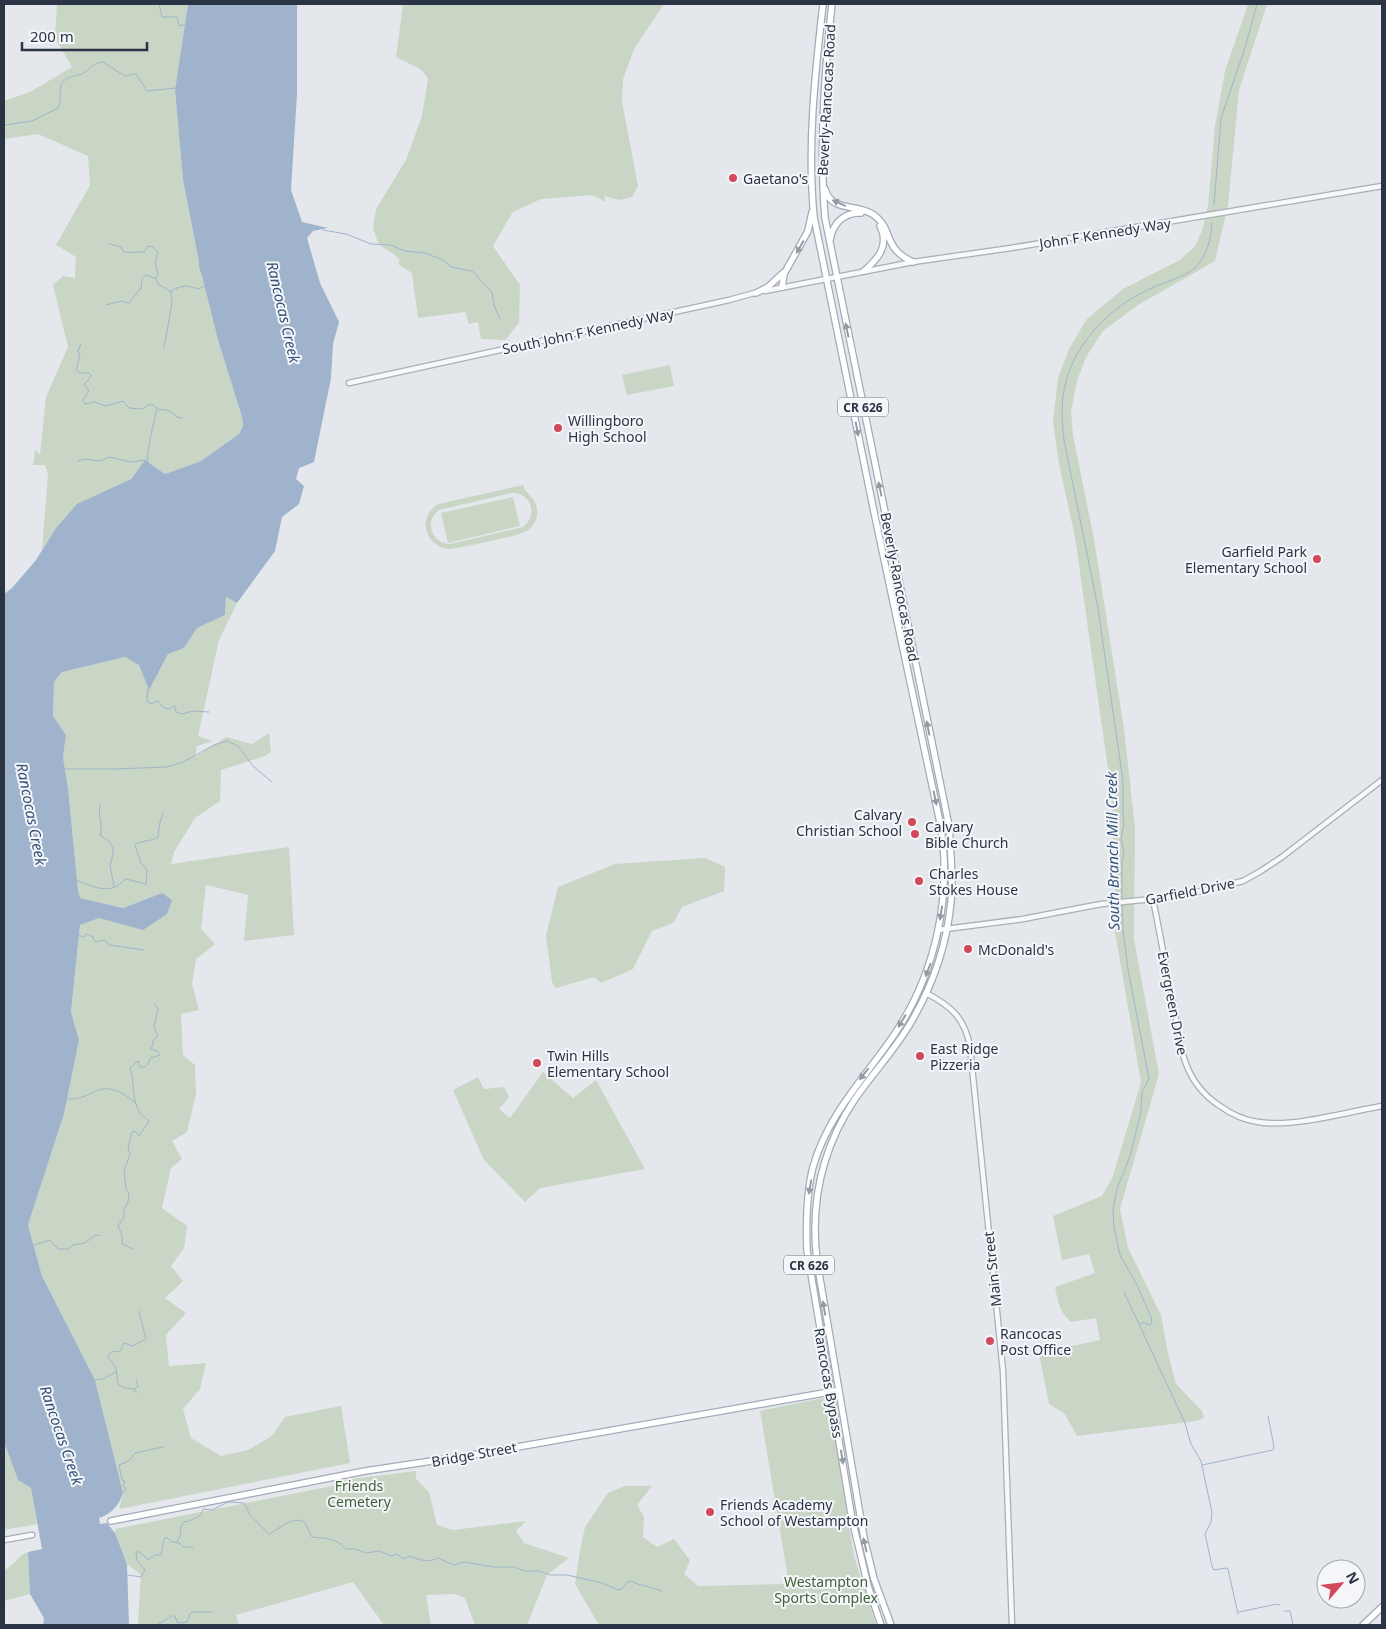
<svg xmlns="http://www.w3.org/2000/svg" width="1386" height="1629" font-family="'Noto Sans',sans-serif">
  <style>
    .green { fill: #c9d6c5; fill-rule: evenodd }
    .water { fill: #9fb4cc }
    .lines { fill: none; stroke-linecap: round; stroke-linejoin: round }
    .stream { stroke: #9fb4cc; stroke-width: 1 }
    .minor-casing { stroke: #a9aeb7; stroke-width: 7 }
    .major-casing { stroke: #a3abb8; stroke-width: 8 }
    .minor { stroke: #f7f8fa; stroke-width: 4.5 }
    .major { stroke: #fff; stroke-width: 5.5 }
    .oneway { fill: #959aa2 }
    .poi-dot { fill: #d1495b; stroke: #f4f6f9; stroke-width: 2 }
    .labels { text-anchor: middle; dominant-baseline: central; stroke-width: 4; stroke-linejoin: round; paint-order: stroke }
    .shield { fill: #f4f6f9; stroke: #676e7b; stroke-width: 1 }
    .shield-label { font-size: 12px; font-weight: bold; fill: #2b3445 }
    .street-label { font-size: 14px; fill: #2b3445; stroke: #f4f6f9 }
    .poi-label { font-size: 14px; fill: #2b3445; stroke: #f4f6f9; text-anchor: start }
    .park-label { font-size: 14px; fill: #3f6138; stroke: #f4f6f9 }
    .water-label { font-size: 15px; font-style: italic; fill: #34527a; stroke: #f4f6f9 }
  </style>
  <rect width="100%" height="100%" fill="#e4e7ec"/>
  <!-- green -->
  <path class="green" d="M 57,4 L 188,4 L 175,90 L 183,180 L 201,272 L 218,340 L 242,417 L 243,426 L 239,434 L 201,461 L 165,474 L 145,460 L 131,479 L 77,505 L 56,528 L 42,550 L 48,474 L 45,465 L 33,465 L 35,450 L 40,454 L 46,397 L 68,347 L 53,285 L 63,276 L 75,278 L 76,257 L 56,245 L 90,185 L 88,156 L 38,134 L 4,139 L 4,101 L 30,92 L 72,67 L 55,38 Z
    M 403,4 L 664,4 L 634,49 L 623,79 L 622,102 L 638,186 L 632,197 L 619,200 L 604,196 L 606,202 L 592,195 L 541,199 L 513,212 L 493,246 L 520,285 L 519,323 L 505,340 L 481,339 L 478,322 L 469,324 L 465,312 L 418,318 L 412,273 L 398,264 L 400,260 L 391,252 L 379,245 L 373,228 L 376,209 L 406,160 L 422,116 L 428,78 L 420,69 L 396,57 Z
    M 1248,4 L 1267,4 L 1239,90 L 1228,205 L 1215,261 L 1138,305 L 1103,331 L 1086,357 L 1077,381 L 1071,412 L 1073,435 L 1094,539 L 1124,729 L 1135,828 L 1134,939 L 1159,1074 L 1120,1209 L 1128,1248 L 1161,1315 L 1168,1353 L 1176,1384 L 1202,1411 L 1204,1418 L 1196,1421 L 1077,1436 L 1065,1414 L 1049,1404 L 1039,1353 L 1100,1340 L 1096,1318 L 1071,1322 C 1059,1311 1058,1302 1055,1287 L 1095,1273 L 1089,1254 L 1062,1260 L 1053,1216 L 1102,1196 L 1113,1176 L 1141,1082 L 1115,932 L 1115,870 L 1111,790 L 1075,537 L 1059,464 L 1053,422 L 1058,378 L 1069,349 L 1086,320 L 1123,289 L 1180,260 L 1195,246 L 1202,231 L 1208,206 L 1215,126 L 1225,71 Z
    M 670,365 L 674,386 L 627,395 L 622,375 Z
    M 523,485 C 526,495 537,497 537,511 C 538,519 534,526 527,531 C 519,536 461,548 449,549 C 424,546 417,517 438,504 ZM 512,493 C 532,493 538,515 523,527 L 450,544 C 431,543 424,521 439,510 Z
    M 513,497 L 520,526 L 448,543 L 441,513 Z
    M 226,597 L 237,603 L 219,640 L 198,736 L 213,741 L 197,746 L 195,757 L 226,737 L 252,744 L 269,733 L 271,752 L 265,756 L 221,770 L 220,801 L 195,818 L 174,852 L 171,864 L 289,847 L 294,935 L 244,941 L 248,895 L 206,885 L 201,929 L 215,944 L 196,959 L 192,984 L 199,1010 L 181,1014 L 183,1055 L 195,1065 L 196,1094 L 187,1132 L 172,1141 L 182,1159 L 171,1168 L 162,1208 L 187,1226 L 184,1248 L 171,1266 L 183,1281 L 165,1298 L 186,1313 L 166,1335 L 169,1366 L 206,1363 L 200,1389 L 183,1409 L 191,1438 L 221,1456 L 248,1450 L 272,1436 L 285,1417 L 341,1406 L 350,1463 L 119,1509 L 123,1493 L 95,1380 L 42,1276 L 28,1225 L 64,1114 L 79,1040 L 71,1012 L 80,925 L 99,918 L 143,929 L 162,893 L 123,908 L 80,898 L 78,890 L 68,788 L 63,757 L 66,735 L 53,716 L 54,682 L 62,672 L 125,657 L 139,665 L 149,689 L 168,654 L 184,648 L 197,628 L 225,615 Z
    M 705,858 L 725,867 L 724,891 L 682,907 L 673,923 L 652,931 L 633,969 L 601,983 L 594,977 L 556,988 L 552,982 L 546,936 L 558,887 L 615,864 Z
    M 543,1072 L 573,1098 L 596,1080 L 645,1169 L 540,1188 L 525,1202 L 484,1160 L 453,1090 L 478,1077 L 484,1089 L 504,1087 L 509,1097 L 499,1109 L 510,1118 Z
    M 823,1398 L 826,1401 L 830,1409 L 854,1556 L 876,1625 L 599,1625 L 575,1584 L 579,1556 L 585,1527 L 608,1493 L 625,1486 L 652,1486 L 637,1505 L 644,1517 L 643,1537 L 657,1547 L 674,1539 L 690,1560 L 684,1574 L 698,1586 L 789,1584 L 760,1411 Z
    M 4,1442 L 18,1480 L 31,1488 L 37,1524 L 4,1530 Z
    M 416,1471 L 416,1479 L 429,1492 L 437,1525 L 453,1530 L 526,1521 L 516,1531 L 524,1543 L 569,1558 L 547,1575 L 527,1625 L 475,1625 L 465,1598 L 456,1594 L 426,1595 L 431,1625 L 384,1625 L 353,1582 L 236,1615 L 239,1625 L 141,1625 L 138,1622 L 141,1575 L 127,1564 L 115,1533 L 115,1529 L 337,1485 L 337,1481 Z
    M 28,1552 L 30,1594 L 4,1601 L 4,1570 C 14,1566 18,1555 28,1552 Z"/>
  <!-- water -->
  <path class="water" d="M 188,4 L 297,4 L 297,94 L 291,190 L 302,222 L 328,228 L 313,231 L 307,238 L 320,283 L 339,322 L 333,344 L 331,378 L 314,462 L 299,468 L 296,479 L 304,486 L 299,504 L 282,517 L 275,551 L 237,603 L 226,597 L 225,615 L 197,628 L 184,648 L 168,654 L 149,690 L 139,665 L 125,657 L 62,672 L 54,682 L 53,716 L 66,735 L 63,757 L 68,788 L 78,890 L 80,898 L 123,908 L 162,893 L 172,900 L 167,914 L 143,930 L 99,918 L 80,925 L 71,1012 L 79,1040 L 64,1114 L 28,1225 L 42,1276 L 95,1380 L 123,1493 C 119,1505 112,1514 99,1518 L 100,1524 L 107,1523 L 115,1533 L 127,1564 L 129,1625 L 43,1625 L 44,1618 L 30,1594 L 28,1552 L 42,1549 L 31,1488 L 18,1480 L 4,1442 L 4,594 L 12,588 L 36,560 L 56,528 L 77,504 L 131,479 L 145,460 L 165,474 L 201,461 L 239,434 L 243,426 L 242,417 L 218,340 L 201,272 L 183,180 L 175,90 Z"/>
  <g class="lines">
    <!-- stream -->
    <path class="stream" d="M 159,4 L 162,17 L 177,17 L 179,26 L 186,24
      M 4,125 L 32,121 L 58,108 C 62,100 59,93 61,85 C 64,77 76,76 82,74 C 89,70 94,62 103,62 L 125,76 L 133,74 L 136,74 L 147,91 L 176,88
      M 1214,205 L 1221,118 L 1244,51 L 1257,4
      M 323,230 L 346,234 L 371,244 L 390,245 L 405,251 L 425,253 L 443,260 L 451,267 L 472,271 L 492,292 L 494,305 L 500,319
      M 109,244 L 121,247 L 124,252 C 126,253 140,252 144,252 L 148,246 L 153,247 L 158,253 L 155,262 L 158,274 L 156,279
      M 200,262 L 199,264 L 201,272
      M 171,291 C 182,285 187,285 198,289 L 205,286
      M 106,305 L 121,301 L 129,303 L 141,288 L 142,279 L 146,275 L 156,279 L 158,284 L 171,292
      M 81,344 L 78,351 L 80,356 L 76,370 L 80,373 L 89,373 L 91,375 L 89,379 L 84,384 L 89,391 L 83,400 L 85,404 L 95,402 L 106,406 L 123,401 L 129,408 L 142,409 L 148,405 L 153,405 L 159,410 C 165,408 173,412 177,417 L 182,418
      M 164,348 L 172,303 L 171,292
      M 78,461 C 91,455 95,466 109,457 L 131,462 L 147,460
      M 148,462 C 146,453 154,421 157,409
      M 148,688 L 147,700 L 150,704 L 158,701 L 164,708 L 169,709 L 175,706 L 176,712 L 182,714 L 193,711 L 209,712
      M 64,769 L 114,769 L 167,767 L 183,762 L 214,745 L 227,741 L 238,746 L 253,766 L 272,782
      M 100,805 C 97,817 104,821 100,835 L 109,841 L 113,847 L 113,854 L 110,866 L 114,886
      M 75,880 C 89,885 104,893 117,886 C 121,884 122,881 126,879 L 146,884 L 147,870 L 141,863 L 135,845 C 140,840 151,842 158,837 L 159,826 L 163,813
      M 1122,900 L 1122,863 L 1124,851 L 1121,839 L 1124,824 L 1123,816 L 1123,781 L 1098,608 L 1064,440 C 1062,423 1061,407 1064,390 C 1072,347 1105,312 1143,292 C 1156,285 1185,277 1195,268 C 1207,256 1211,239 1212,223
      M 1122,904 L 1123,931 L 1128,969 L 1149,1079 L 1142,1092 L 1141,1111 L 1130,1156 L 1117,1189 L 1113,1210 L 1114,1228 L 1120,1255 L 1137,1285 L 1151,1317 L 1152,1323 L 1150,1325 L 1143,1322 L 1140,1325
      M 79,935 L 83,937 L 87,934 L 93,937 L 95,942 L 105,940 L 109,945 L 144,950
      M 68,1099 C 86,1099 88,1093 102,1089 C 113,1087 128,1095 135,1103
      M 34,1245 L 50,1240 L 58,1249 L 68,1249 L 73,1245 L 85,1243 L 94,1236 L 100,1235
      M 133,1249 L 122,1244 L 122,1235 L 118,1226 L 124,1217 L 124,1210 L 128,1202 L 129,1194 L 126,1189 L 124,1170 L 130,1155 L 128,1148 L 132,1132 L 135,1131 L 139,1136 L 149,1121 C 146,1118 143,1116 140,1113 C 131,1099 135,1083 130,1068 L 138,1061 L 140,1067 C 148,1068 148,1062 151,1058 L 160,1055 L 157,1051 L 150,1049 L 153,1045 L 153,1040 L 158,1036 L 154,1027 L 158,1009 L 154,1004
      M 1124,1292 L 1185,1423 L 1191,1444 L 1201,1461 L 1212,1513 L 1211,1522 L 1205,1534 L 1212,1566 L 1214,1570 L 1226,1568 L 1228,1569 L 1238,1614
      M 95,1380 L 103,1379 L 116,1372
      M 135,1389 L 138,1386 L 136,1379
      M 137,1392 L 135,1392 L 134,1389 L 125,1388 L 118,1384 L 116,1368 L 108,1357 L 111,1352 L 120,1351 L 124,1343 L 133,1346 L 146,1339 L 139,1311
      M 1202,1465 L 1273,1450 L 1274,1447 L 1268,1416
      M 121,1494 L 126,1489 L 123,1485 L 125,1481 L 122,1480 L 119,1465 L 129,1461 L 135,1453 L 163,1447
      M 177,1542 L 181,1534 L 180,1528 L 183,1522 L 189,1521 L 201,1515 L 203,1509 L 212,1510 L 228,1502 L 244,1503 L 250,1515 L 269,1534 C 278,1530 293,1515 304,1522 C 307,1524 309,1533 312,1537 C 328,1539 334,1537 346,1549 L 355,1549 L 366,1553 L 379,1551 L 391,1556 L 397,1554 L 403,1559 L 409,1556 C 420,1560 428,1563 438,1558 L 454,1565 L 464,1562 L 493,1567 L 514,1567 L 525,1571 L 539,1571 L 550,1575 L 567,1575 L 602,1583 L 618,1590 L 622,1589 L 626,1583 L 631,1581 C 639,1586 655,1587 663,1592
      M 128,1575 L 141,1577 L 145,1570 L 137,1560 L 136,1552 L 140,1552 L 148,1560 L 155,1555 L 161,1555 L 164,1539 L 166,1537 L 172,1542 L 180,1543 L 183,1547 L 193,1547
      M 1284,1611 L 1290,1611 L 1293,1625
      M 1239,1612 L 1277,1604 L 1280,1605
      M 157,1625 L 172,1616 L 175,1616 L 177,1622 L 180,1623 L 187,1622 L 190,1614 L 193,1612 L 212,1612"/>
    <!-- minor casing -->
    <g class="minor-casing">
      <path id="minor" d="M 765,291 L 913,262 L 1011,248 L 1382,186
        M 349,383 L 729,300 L 758,292
        M 1153,899 L 1183,1055 C 1189,1076 1201,1094 1220,1106 C 1231,1114 1244,1120 1258,1122 C 1292,1128 1347,1112 1382,1106
        M 938,930 L 1023,919 L 1101,904 L 1153,899 L 1202,891 L 1243,881 L 1261,871 L 1282,857 L 1382,780
        M 926,993 C 951,1006 965,1018 970,1047 L 1003,1371 L 1012,1625
        M 4,1540 L 32,1535"/>
    </g>
    <!-- major casing -->
    <g class="major-casing">
      <path id="major" d="M 823,4 C 815,74 807,146 814,217 L 874,512 L 939,818 C 954,892 936,973 894,1035 C 864,1079 828,1114 813,1167 C 806,1194 806,1223 807,1250 L 852,1519 L 868,1586 L 881,1625
        M 832,4 C 824,75 819,147 825,218 L 949,826 C 951,851 953,877 951,902 C 947,941 934,982 914,1017 C 898,1047 874,1071 855,1099 C 822,1148 810,1203 817,1261 L 864,1538 L 874,1579 L 891,1625
        M 825,189 C 831,213 858,203 874,215 C 894,230 882,248 913,262
        M 830,240 C 833,223 844,212 861,213
        M 864,271 C 878,259 890,245 880,226
        M 782,287 L 784,274 L 808,231 L 812,212
        M 756,293 L 768,287 L 783,273
        M 111,1521 L 365,1471 L 472,1455 L 835,1391
        M 1363,1625 L 1382,1607"/>
    </g>
    <!-- minor -->
    <use href="#minor" class="minor"/>
    <!-- major -->
    <use href="#major" class="major"/>
  </g>
  <!-- one-way arrows -->
  <defs><path id="oneway-solid" d="M-6-.8H1V-3.2L6.5 0L1 3.2V.8H-6Z" transform="scale(1.25)"/></defs>
  <g class="oneway">
    <use href="#oneway-solid" transform="translate(839 203) rotate(-156)"/>
    <use href="#oneway-solid" transform="translate(800 247) rotate(120)"/>
    <use href="#oneway-solid" transform="translate(847 330) rotate(-102)"/>
    <use href="#oneway-solid" transform="translate(857 429) rotate(79)"/>
    <use href="#oneway-solid" transform="translate(880 489) rotate(-102)"/>
    <use href="#oneway-solid" transform="translate(928 728) rotate(-101)"/>
    <use href="#oneway-solid" transform="translate(935 798) rotate(78)"/>
    <use href="#oneway-solid" transform="translate(941 913) rotate(99)"/>
    <use href="#oneway-solid" transform="translate(928 970) rotate(111)"/>
    <use href="#oneway-solid" transform="translate(902 1021) rotate(121)"/>
    <use href="#oneway-solid" transform="translate(864 1074) rotate(128)"/>
    <use href="#oneway-solid" transform="translate(810 1187) rotate(100)"/>
    <use href="#oneway-solid" transform="translate(824 1308) rotate(-100)"/>
    <use href="#oneway-solid" transform="translate(842 1457) rotate(81)"/>
    <use href="#oneway-solid" transform="translate(865 1545) rotate(-103)"/>
  </g>
  <!-- markers -->
  <g class="poi-dot">
    <circle cx="733" cy="178" r="5"/>
    <circle cx="558" cy="428" r="5"/>
    <circle cx="1317" cy="559" r="5"/>
    <circle cx="912" cy="822" r="5"/>
    <circle cx="915" cy="834" r="5"/>
    <circle cx="919" cy="881" r="5"/>
    <circle cx="968" cy="949" r="5"/>
    <circle cx="920" cy="1056" r="5"/>
    <circle cx="537" cy="1063" r="5"/>
    <circle cx="990" cy="1341" r="5"/>
    <circle cx="710" cy="1512" r="5"/>
  </g>
  <g class="labels">
    <!-- shield labels -->
    <g class="shield">
      <rect x="838" y="397.5" width="50" height="19" rx="4"/>
      <rect x="784" y="1255.5" width="50" height="19" rx="4"/>
    </g>
    <g class="shield-label">
      <text x="863" y="407">CR 626</text>
      <text x="809" y="1265">CR 626</text>
    </g>
    <!-- street labels -->
    <g class="street-label">
      <text transform="translate(826 100) rotate(-87)">Beverly-Rancocas Road</text>
      <text transform="translate(1105 233) rotate(-9)">John F Kennedy Way</text>
      <text transform="translate(588 331) rotate(-12)">South John F Kennedy Way</text>
      <text transform="translate(900 587) rotate(79)">Beverly-Rancocas Road</text>
      <text transform="translate(1190 891) rotate(-11)">Garfield Drive</text>
      <text transform="translate(1173 1003) rotate(79)">Evergreen Drive</text>
      <text transform="translate(992 1269) rotate(-96)">Main Street</text>
      <text transform="translate(829 1383) rotate(80)">Rancocas Bypass</text>
      <text transform="translate(474 1454) rotate(-10)">Bridge Street</text>
    </g>
    <!-- poi labels -->
    <g class="poi-label">
      <text x="743" y="178">Gaetano's</text>
      <text x="568" y="420">Willingboro<tspan x="568" dy="16">High School</tspan></text>
      <text x="1307" y="551" text-anchor="end">Garfield Park<tspan x="1307" dy="16">Elementary School</tspan></text>
      <text x="902" y="814" text-anchor="end">Calvary<tspan x="902" dy="16">Christian School</tspan></text>
      <text x="925" y="826">Calvary<tspan x="925" dy="16">Bible Church</tspan></text>
      <text x="929" y="873">Charles<tspan x="929" dy="16">Stokes House</tspan></text>
      <text x="978" y="949">McDonald's</text>
      <text x="930" y="1048">East Ridge<tspan x="930" dy="16">Pizzeria</tspan></text>
      <text x="547" y="1055">Twin Hills<tspan x="547" dy="16">Elementary School</tspan></text>
      <text x="1000" y="1333">Rancocas<tspan x="1000" dy="16">Post Office</tspan></text>
      <text x="720" y="1504">Friends Academy<tspan x="720" dy="16">School of Westampton</tspan></text>
    </g>
    <!-- park labels -->
    <g class="park-label">
      <text x="359" y="1485">Friends<tspan x="359" dy="16">Cemetery</tspan></text>
      <text x="826" y="1581">Westampton<tspan x="826" dy="16">Sports Complex</tspan></text>
    </g>
    <!-- water labels -->
    <g class="water-label">
      <text transform="translate(284 312) rotate(77)">Rancocas Creek</text>
      <text transform="translate(32 814) rotate(79)">Rancocas Creek</text>
      <text transform="translate(1112 851) rotate(-91)">South Branch Mill Creek</text>
      <text transform="translate(62 1435) rotate(71)">Rancocas Creek</text>
    </g>
  </g>
  <!-- border -->
  <rect width="1386" height="1629" fill="none" stroke="#2b3445" stroke-width="10"/>
  <!-- north arrow -->
  <g transform="translate(1341 1584) rotate(62)"><circle r="24" fill="#f4f6f9" stroke="#a4a8b1"/>
  <path d="M0-4L9 19L0 12L-9 19Z" fill="#d1495b"/>
  <text y="-8" font-size="14" font-weight="bold" text-anchor="middle" fill="#2b3445">N</text>
  </g>
  <!-- scale -->
  <path d="M22 42v8h125v-8" fill="none" stroke="#2b3445" stroke-width="2.5"/>
  <text x="30" y="42" font-size="15" fill="#2b3445" stroke="#f4f6f9" stroke-width="4" paint-order="stroke">200 m</text>
</svg>
